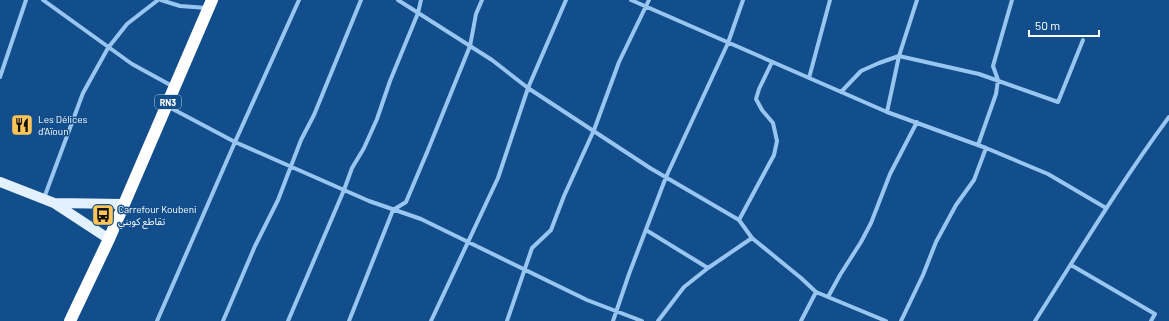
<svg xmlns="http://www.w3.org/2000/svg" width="1169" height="321" font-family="Barlow,'Noto Sans Arabic',sans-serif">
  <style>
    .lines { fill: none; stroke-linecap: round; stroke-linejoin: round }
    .street { stroke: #99c6f1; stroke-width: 4 }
    .primary { stroke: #e3f0ff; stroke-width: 10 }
    .highway { stroke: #fff; stroke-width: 12 }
    .labels { text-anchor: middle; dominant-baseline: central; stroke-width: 3; stroke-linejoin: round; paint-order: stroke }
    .shield { fill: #124e8b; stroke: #b8cadc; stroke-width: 1 }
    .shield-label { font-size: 9px; font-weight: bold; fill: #fff }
    .poi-label { font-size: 10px; fill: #fff; stroke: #124e8b; text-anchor: start }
  </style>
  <rect width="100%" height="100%" fill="#124e8b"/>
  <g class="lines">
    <!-- street -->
    <path class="street" d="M 43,0 L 132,64 L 174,87
      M 161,0 L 180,6 L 207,8
      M 398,0 L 492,60 L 528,88 L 650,168 L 739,220 L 752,238 L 801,278 L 816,292
      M 631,0 L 887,112 L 986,148 L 1048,174 L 1106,208
      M 0,77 L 26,0
      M 809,78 L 830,0
      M 841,92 L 861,71 L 879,63 L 899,56 L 979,74 L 1058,102 L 1083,40
      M 167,106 L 235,142 L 369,201 L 421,219 L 587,300 L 642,321
      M 887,112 L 899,56 L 917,0
      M 978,145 L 996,94 L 998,80 L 993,66 L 1012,0
      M 44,198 L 83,93 L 108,48 L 127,24 L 158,0
      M 739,220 L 774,155 L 777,141 L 773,123 L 762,110 L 756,99 L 759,89 L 772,62
      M 646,230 L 708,268
      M 1071,265 L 1155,314 L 1151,321
      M 828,297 L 840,275 L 861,242 L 871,223 L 890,174 L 917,122
      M 157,321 L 235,142 L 299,0
      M 223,321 L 255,246 L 278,200 L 301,140 L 314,115 L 361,0
      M 288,321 L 344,190 L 352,168 L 364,148 L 377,119 L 390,81 L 418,13 L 421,0
      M 349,321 L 393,210 L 406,202 L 428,150 L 470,46 L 476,14 L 482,0
      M 431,321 L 498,178 L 528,88 L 566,0
      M 507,321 L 532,248 L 551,230 L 564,196 L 594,130 L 619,62 L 649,0
      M 613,321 L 629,274 L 666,177 L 728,43 L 743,0
      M 658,321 L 684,287 L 708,268 L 752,238
      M 801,321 L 816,292 L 886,321
      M 901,321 L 923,275 L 936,242 L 956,205 L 974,180 L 986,148
      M 1035,321 C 1079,252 1121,182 1169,117"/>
    <!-- primary -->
    <path class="primary" d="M 0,182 L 54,203 L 109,239
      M 54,203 L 124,204"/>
    <!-- highway -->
    <path class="highway" d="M 70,321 L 109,239 L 212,0"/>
  </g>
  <!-- icons -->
  <defs>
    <g id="restaurant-square" transform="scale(1.15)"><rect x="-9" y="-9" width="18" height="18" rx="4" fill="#ffc559" stroke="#124e8b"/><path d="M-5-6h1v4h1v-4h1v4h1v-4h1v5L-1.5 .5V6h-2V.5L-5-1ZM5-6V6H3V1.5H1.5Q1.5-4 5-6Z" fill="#111"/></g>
    <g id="bus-square" transform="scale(1.15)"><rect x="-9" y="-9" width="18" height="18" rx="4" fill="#ffc559" stroke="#124e8b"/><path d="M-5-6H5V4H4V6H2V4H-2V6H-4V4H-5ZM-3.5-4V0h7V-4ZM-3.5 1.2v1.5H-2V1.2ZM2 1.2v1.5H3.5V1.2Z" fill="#111"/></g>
  </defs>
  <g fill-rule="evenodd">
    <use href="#restaurant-square" x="22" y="125"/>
    <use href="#bus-square" x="103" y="215"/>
  </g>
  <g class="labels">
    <!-- shield labels -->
    <rect class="shield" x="155" y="95" width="26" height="14" rx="3"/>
    <g class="shield-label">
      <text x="168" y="102">RN3</text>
    </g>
    <!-- poi labels -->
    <g class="poi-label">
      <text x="38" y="119">Les Délices<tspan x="38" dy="12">d'Aïoun</tspan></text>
      <text x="118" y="209">Carrefour Koubeni<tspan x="118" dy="12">تقاطع كوبني</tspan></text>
    </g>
  </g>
  <!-- scale -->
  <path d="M1029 30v6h70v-6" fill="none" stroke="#ffffff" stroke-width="2"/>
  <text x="1035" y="30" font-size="12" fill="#ffffff" stroke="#124e8b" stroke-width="3" paint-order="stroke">50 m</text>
</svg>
